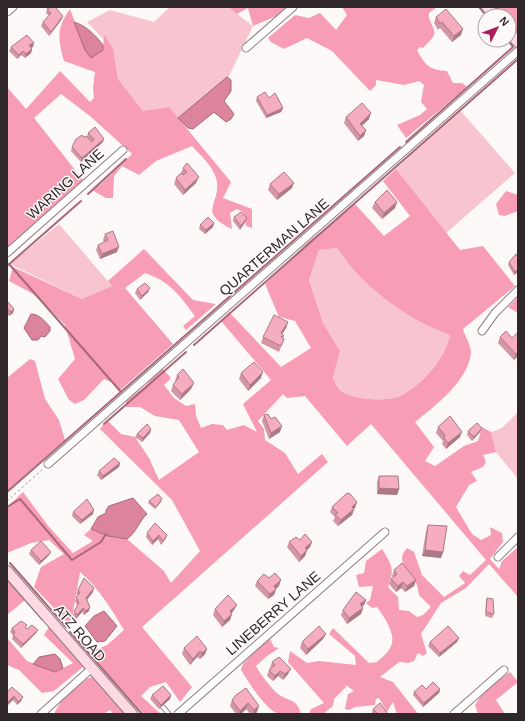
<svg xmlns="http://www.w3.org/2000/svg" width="525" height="721" font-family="Helvetica,sans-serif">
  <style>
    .green { fill: #f7c4d0 }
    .forest { fill: #f79db5; fill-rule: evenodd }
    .water { fill: #dc849c; stroke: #a8687a }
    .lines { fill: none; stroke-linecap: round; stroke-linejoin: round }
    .stream { stroke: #a8687a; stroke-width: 2 }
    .lane-casing { stroke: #8f7d81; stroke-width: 5.5 }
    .street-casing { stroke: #8f7d81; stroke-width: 9 }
    .secondary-casing { stroke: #8f7d81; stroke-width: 12 }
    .path { stroke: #918b8c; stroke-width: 1; stroke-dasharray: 2 3; stroke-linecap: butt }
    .lane { stroke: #fff; stroke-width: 3.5 }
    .street { stroke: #fff; stroke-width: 7 }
    .secondary { stroke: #ffdae5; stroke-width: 10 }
    .wall { fill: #d495a4 }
    .shaded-wall { fill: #ac7986 }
    .building { fill: #f6adbf; stroke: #ac7986 }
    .labels { text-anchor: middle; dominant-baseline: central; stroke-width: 3; stroke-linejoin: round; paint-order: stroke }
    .street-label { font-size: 14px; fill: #2f2729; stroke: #fdf9f9 }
  </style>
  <rect width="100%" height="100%" fill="#fdf9f9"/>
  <!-- green -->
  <path class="green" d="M 170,7 L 228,7 L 253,26 L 229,76 L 178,118 L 169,107 L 143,111 L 118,79 L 113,48 L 104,36 L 104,40 L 87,22 L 110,10 L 154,22 Z
    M 460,110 L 515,173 L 446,233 L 396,169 Z
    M 59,224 L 112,286 L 82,299 L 10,264 Z
    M 337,248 C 344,257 351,268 360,277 C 384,301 419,324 450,335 C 445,358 424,381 404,394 C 391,403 353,400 341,391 C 337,388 335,381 333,378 L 340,351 L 323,323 L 309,280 L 319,250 Z
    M 518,412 L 518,479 L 496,452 L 491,432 L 502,428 Z"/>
  <!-- forest -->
  <path class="forest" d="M 228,7 L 288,7 L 279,15 L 253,26 L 248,8 L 237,14 Z
    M 342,7 L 437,7 L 429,13 C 427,21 436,27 434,35 C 432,40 426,44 423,48 L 420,47 L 417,50 C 425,65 429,70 447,71 L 453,83 L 462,83 L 467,87 L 406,138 L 397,125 L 420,115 L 427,109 L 421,102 L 424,85 L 419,81 L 404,85 L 376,80 L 376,85 L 370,91 L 332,51 L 307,38 L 284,49 L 271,42 L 268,38 L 295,15 L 309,18 L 320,13 L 336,30 L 347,15 Z
    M 497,7 L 518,7 L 518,30 L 509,20 L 509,16 L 505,16 Z
    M 70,9 L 85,49 L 103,50 L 104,35 L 113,48 L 118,79 L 143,111 L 169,107 L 231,182 L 223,198 L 252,209 L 252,228 L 246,226 L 243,212 L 237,209 L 230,213 L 232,229 C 195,212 223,203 216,178 C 212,165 201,156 192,146 L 156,161 L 139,175 L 122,166 L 114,176 L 113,198 L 106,198 L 92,190 L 100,185 L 132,154 L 90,116 L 61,94 L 34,118 L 83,180 L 7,248 L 7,87 L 26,109 L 60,71 L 90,102 L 94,98 L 93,88 L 95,72 L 64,61 C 58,40 56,28 70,9 Z
    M 396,169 L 460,250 L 483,246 L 515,286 L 463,329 C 465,336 471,346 471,353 C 468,381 435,406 415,422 L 434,447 L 425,461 L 435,466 L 464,446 L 478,441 L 482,427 L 491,432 L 496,452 L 483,455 L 486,462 L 483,467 L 471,472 L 477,481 L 469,485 L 456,507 L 472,534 L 481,540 L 491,535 L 490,527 L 502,533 L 503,542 L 490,559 L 499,569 L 502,561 L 518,547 L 518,597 L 489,564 L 466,588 L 441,603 L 421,634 L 427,653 L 423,656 L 418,653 L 414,661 L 408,663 L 399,662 L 380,677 L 393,682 L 418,714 L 397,714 L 393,702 L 387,712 L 379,698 L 376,699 L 375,705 L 355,707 L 349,710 L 345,709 L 348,694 L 354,691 L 346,685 L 346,687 L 334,699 L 333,706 L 323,714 L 309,714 L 311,709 L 324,703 L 288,662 L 290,651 L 307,663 L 319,661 L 356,665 L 355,656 L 329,634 L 333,628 L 369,663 L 377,662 C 381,658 387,654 390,648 C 398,636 384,617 377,607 L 372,608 L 366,603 L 370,600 L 373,586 L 359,587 L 356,575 L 364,573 L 366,561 L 382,549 C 392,565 395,569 388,587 L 398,597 L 399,610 L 409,611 L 417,617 L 423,615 L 431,607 L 419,595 C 418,592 418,588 417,585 C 413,573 393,563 407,548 L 414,552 L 422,575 L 444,597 L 465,583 L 459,576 L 463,571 L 470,575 L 486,560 L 371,424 L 347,446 L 305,396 L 287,398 L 283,394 L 258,421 L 264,429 L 265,440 L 285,453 L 298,474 L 322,454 L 328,462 L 142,627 L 192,687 L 180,702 L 166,682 L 150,687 L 141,696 L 161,714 L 144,714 L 95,660 L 91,652 L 107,645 L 124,630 C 112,610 98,587 80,572 L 72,618 L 68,623 L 34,587 L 41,567 L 64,554 L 49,540 L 31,543 L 7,553 L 7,507 L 23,492 L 49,527 L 73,553 L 93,541 L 84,535 L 91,529 L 108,536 L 127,539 L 164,571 L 171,583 L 200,551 L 172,500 L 100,429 L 107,420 L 121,434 L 135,437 L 149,458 L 159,480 L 199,452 L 179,420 L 155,416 L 140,407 L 126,407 L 126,401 L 145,386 L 162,368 L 171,378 L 164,385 L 174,398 L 186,406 L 195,404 L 196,416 L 201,428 L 212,424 L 223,425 L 227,430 L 244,425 L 257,432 L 243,404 L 271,380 L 221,321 L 229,312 L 281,367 L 311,348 L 295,321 L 279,317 L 265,284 L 308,242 L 355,204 L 384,236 L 410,216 L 383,181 ZM 337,248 C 344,257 351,268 360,277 C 384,301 418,324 450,335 C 445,358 424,382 404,394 C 391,403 353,400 341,391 C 337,388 335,381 333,378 L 340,351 L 323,323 L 309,280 L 319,250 Z
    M 506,191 L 518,195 L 518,211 L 505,216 L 499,215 L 496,204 Z
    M 144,249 L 193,300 L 216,304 L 186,330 L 183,326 L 195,316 C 179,295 171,282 145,273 L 125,288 L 173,344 L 119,391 L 113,383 L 104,379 L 84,400 L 75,404 L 69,400 L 58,379 L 75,359 L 65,325 L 37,296 L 9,281 L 13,267 L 82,299 L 112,286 L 108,281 Z
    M 518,297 L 518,313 L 508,307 Z
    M 30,359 L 35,361 L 45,399 L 59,420 L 65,440 L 7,491 L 7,378 Z
    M 7,580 L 25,600 L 7,615 Z
    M 49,627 L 84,666 L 54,691 L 42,693 L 19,670 L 7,665 L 7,638 L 27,661 L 55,672 L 73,663 L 44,635 Z
    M 269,637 L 274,647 L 279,648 L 267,656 L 256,666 C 260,674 271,688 278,694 C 289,702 297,698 301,714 C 295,714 286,715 279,714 C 266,711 248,681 241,670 L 243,664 Z
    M 510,672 L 518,682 L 496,700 L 505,714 L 478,714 L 475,705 L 484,691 Z
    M 93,677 L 127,714 L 113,714 L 110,710 L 103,714 L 54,714 L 62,699 L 88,678 Z"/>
  <!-- water -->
  <path class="water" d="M 74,22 C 87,26 95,35 103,45 L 103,50 L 91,58 L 85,50 Z
    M 227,77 L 231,80 L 231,91 L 224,101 L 234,114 L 231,119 L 226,122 L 214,112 L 193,129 L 188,128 L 178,118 Z
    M 31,314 C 39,314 45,321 50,327 L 50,331 L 45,337 L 41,336 L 38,340 L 32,340 L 24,328 Z
    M 133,498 L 147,514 C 139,521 136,533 127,539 L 108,536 L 91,529 L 98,517 L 106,513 L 106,510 L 109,506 Z
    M 104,611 L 117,626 L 105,641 L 97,642 L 85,626 L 94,616 Z
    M 55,654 L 60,659 L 63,668 L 55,672 L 33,664 L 39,657 Z"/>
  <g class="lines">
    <!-- stream -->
    <path class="stream" d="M 479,7 L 487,16
      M 496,7 L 504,16
      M 509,22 L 518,31
      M 406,142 L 513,47 L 508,40
      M 88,194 L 126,159
      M 9,264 L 121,392
      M 7,266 L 81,201
      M 194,345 L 518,59
      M 104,424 L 186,352
      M 7,492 L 400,147
      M 7,507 L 20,499 L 72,560 L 101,542 L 106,534
      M 10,563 L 66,627
      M 7,579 L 43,620
      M 70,632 L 142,714"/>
    <!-- lane casing -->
    <g class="lane-casing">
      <path id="lane" d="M 162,706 L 169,714"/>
    </g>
    <!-- street casing -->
    <g class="street-casing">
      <path id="street" d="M 7,12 L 13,7
        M 246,48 L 293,7
        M 7,253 L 123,150
        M 482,331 L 495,313 L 518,290
        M 48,464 L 518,51
        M 498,557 L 518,537
        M 41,714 L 92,668
        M 178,714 L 385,532
        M 454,714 L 504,670"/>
    </g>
    <!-- secondary casing -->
    <g class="secondary-casing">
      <path id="secondary" d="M 487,7 L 495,16
        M 509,32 L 518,42
        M 7,571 L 132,714"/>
    </g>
    <!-- path -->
    <path class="path" d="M 7,501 L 44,468"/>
    <!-- lane -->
    <use href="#lane" class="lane"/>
    <!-- street -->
    <use href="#street" class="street"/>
    <!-- secondary -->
    <use href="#secondary" class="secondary"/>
  </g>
  <!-- wall -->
  <path class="wall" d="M 47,9 L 62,19 L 49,36 L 41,26 L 43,22 L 49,16 L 46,13 Z
    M 436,17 L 461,35 L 452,42 L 440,28 L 438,30 L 434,23 Z
    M 11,47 L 33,47 L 31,48 L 32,49 L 31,53 L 25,58 L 21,55 L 17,59 L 9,51 Z
    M 257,97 L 269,98 L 283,108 L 281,112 L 266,118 L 256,101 Z
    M 346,117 L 369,119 L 362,126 L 366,130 L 364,136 L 358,141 L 344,123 Z
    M 88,133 L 103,142 L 81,162 L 71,151 L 72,147 L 92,142 L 87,137 Z
    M 183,168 L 196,183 L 183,195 L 174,184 L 176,178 L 181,173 Z
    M 270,184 L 292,188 L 277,200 L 268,190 Z
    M 375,202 L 397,202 L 395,208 L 382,219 L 372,208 Z
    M 234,217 L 245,222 L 240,230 L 233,221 Z
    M 214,223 L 213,227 L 205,234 L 199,229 L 200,225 Z
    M 105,234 L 117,252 L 100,259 L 96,250 L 98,245 L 104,242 L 103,240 Z
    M 518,257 L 518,272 L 514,275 L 508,265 L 509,262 Z
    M 150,288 L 148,292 L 140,300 L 135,293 L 137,289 Z
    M 7,301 L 14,309 L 13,313 L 9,316 L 7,314 Z
    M 288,322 L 286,328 L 282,334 L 284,336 L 282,338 L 284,339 L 279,352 L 261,343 L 263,337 Z
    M 500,337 L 518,356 L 514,360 L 498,343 Z
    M 241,373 L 261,378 L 248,391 L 239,379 Z
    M 177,375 L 191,389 L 180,400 L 171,391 L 173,385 L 176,382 L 175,381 Z
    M 264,415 L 271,419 L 280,432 L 269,439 L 262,421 Z
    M 438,427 L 460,437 L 446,449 L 442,444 L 443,441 L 436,433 Z
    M 482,428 L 480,432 L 472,441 L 467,435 L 468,431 Z
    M 151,429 L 150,433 L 142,442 L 135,437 L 137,434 Z
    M 120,463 L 119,467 L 101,480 L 97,475 L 99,471 Z
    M 379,476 L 399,489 L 397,495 L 377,494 L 377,482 Z
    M 149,501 L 162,501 L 155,509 L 148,503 Z
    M 332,507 L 355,508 L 354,509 L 352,515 L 338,526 L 333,521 L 335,517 L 330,512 Z
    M 73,512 L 93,514 L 80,524 L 72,516 Z
    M 155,523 L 166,538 L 161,545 L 158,539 L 152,545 L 146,537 L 147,533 Z
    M 428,525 L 443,552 L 441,558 L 422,556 L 426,531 Z
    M 300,540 L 312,542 L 310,547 L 307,550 L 305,556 L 299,562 L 287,547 L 289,542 Z
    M 31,550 L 51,552 L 49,555 L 39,565 L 29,554 Z
    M 394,570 L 416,580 L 414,586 L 405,592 L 401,588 L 396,592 L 389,584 L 391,579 L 393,577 L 392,576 Z
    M 269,578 L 279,586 L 276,589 L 274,595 L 268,599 L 255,586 L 257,581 Z
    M 78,590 L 93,592 L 87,600 L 89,611 L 84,615 L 82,612 L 76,619 L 73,615 L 77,606 L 75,601 L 78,595 L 76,594 Z
    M 487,598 L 494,614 L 492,618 L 485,616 L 486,601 Z
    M 366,600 L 364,605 L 362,607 L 363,608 L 361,614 L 347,624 L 341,615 L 343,610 Z
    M 215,609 L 234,610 L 232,613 L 230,620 L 222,627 L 213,615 Z
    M 12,628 L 26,628 L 27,629 L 38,630 L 36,633 L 21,648 L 12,639 L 13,635 L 10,632 Z
    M 326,634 L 323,639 L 306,655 L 300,648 L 302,642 Z
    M 459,638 L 457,642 L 439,657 L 428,646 L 430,642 Z
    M 184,648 L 207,649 L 205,654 L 200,659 L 197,657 L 190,665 L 182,654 Z
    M 272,662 L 288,674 L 283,680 L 278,676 L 273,681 L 267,676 L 269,670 L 271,668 L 270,668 Z
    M 12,687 L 21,701 L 17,705 L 13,700 Z
    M 246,688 L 257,712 L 255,714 L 250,714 L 246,709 L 241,714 L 236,714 L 230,706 L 232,700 Z
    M 426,689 L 440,689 L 439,693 L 423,707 L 413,695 L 414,692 Z
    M 152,695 L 171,695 L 170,699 L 159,709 L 150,699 Z
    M 373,709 L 388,714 L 373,714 L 372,713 Z"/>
  <!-- shaded-wall -->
  <path class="shaded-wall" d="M 63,16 L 62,19 L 49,36 L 51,32 Z
    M 463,29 L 461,35 L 452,42 L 454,36 Z
    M 34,43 L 33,47 L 28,49 L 29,45 Z
    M 32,49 L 31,53 L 25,58 L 26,54 Z
    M 23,51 L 21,55 L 17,59 L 19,55 Z
    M 283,108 L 281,112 L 266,118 L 267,115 Z
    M 371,113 L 369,119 L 358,129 L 360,124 Z
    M 366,130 L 364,136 L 358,141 L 360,136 Z
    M 104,139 L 103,142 L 81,162 L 82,158 Z
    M 199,177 L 196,183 L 183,195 L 185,190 Z
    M 294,183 L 292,188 L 277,200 L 279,194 Z
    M 397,202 L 395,208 L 382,219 L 384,213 Z
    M 247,218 L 245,222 L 240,230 L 241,226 Z
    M 214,223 L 213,227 L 205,234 L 206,230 Z
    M 119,247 L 117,252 L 100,259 L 102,254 Z
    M 518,269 L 518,272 L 514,275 L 515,272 Z
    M 150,288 L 148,292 L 140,300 L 142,296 Z
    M 14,309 L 13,313 L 9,316 L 11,312 Z
    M 288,322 L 286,328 L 279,339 L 281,333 Z
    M 518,352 L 518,356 L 514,360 L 516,354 Z
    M 263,372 L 261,378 L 248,391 L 250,385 Z
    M 194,383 L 191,389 L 180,400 L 182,394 Z
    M 282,426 L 280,432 L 269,439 L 271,433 Z
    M 482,428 L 480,432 L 472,441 L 474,437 Z
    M 151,429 L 150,433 L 142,442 L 143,438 Z
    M 462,432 L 460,437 L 446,449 L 448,443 Z
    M 120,463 L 119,467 L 101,480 L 103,476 Z
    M 379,488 L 399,489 L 397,495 L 377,494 Z
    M 357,502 L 355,508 L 354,509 L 352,515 L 338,526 L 341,520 L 352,507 Z
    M 94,510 L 93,514 L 80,524 L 82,520 Z
    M 159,535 L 158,539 L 152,545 L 153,541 Z
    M 167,535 L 166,538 L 161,545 L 163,541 Z
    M 312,542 L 310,547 L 303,554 L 305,548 Z
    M 307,550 L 305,556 L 299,562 L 301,556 Z
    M 425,550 L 443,552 L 441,558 L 422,556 Z
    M 51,552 L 49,555 L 39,565 L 41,561 Z
    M 281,580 L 279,586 L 272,592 L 274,586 Z
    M 416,580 L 414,586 L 405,592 L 407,586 Z
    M 403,582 L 401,588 L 396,592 L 398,586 Z
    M 94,588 L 93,592 L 85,602 L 86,598 Z
    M 276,589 L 274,595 L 268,599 L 270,594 Z
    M 366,600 L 364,605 L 357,610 L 360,604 Z
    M 237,605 L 234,610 L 227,617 L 230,611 Z
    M 90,607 L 89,611 L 84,615 L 86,611 Z
    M 83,608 L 82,612 L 76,619 L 77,615 Z
    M 363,608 L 361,614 L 347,624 L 349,618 Z
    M 232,614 L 230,620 L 222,627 L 224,621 Z
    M 38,630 L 36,633 L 21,648 L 23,644 Z
    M 326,634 L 323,639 L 306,655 L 308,649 Z
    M 459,638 L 457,642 L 439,657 L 440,653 Z
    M 207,649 L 205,654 L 200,659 L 202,653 Z
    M 200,651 L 197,657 L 190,665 L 193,659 Z
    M 291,669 L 288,674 L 283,680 L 285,674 Z
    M 280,671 L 278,676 L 273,681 L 275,676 Z
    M 440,689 L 439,693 L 423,707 L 424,703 Z
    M 171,695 L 170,699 L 159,709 L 161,705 Z
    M 14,696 L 13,700 L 7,706 L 7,703 Z
    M 23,697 L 21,701 L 17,705 L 18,702 Z
    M 248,703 L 246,709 L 241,714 L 239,714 L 240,711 Z
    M 259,706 L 257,712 L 255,714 L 253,714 L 254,710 Z"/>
  <!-- building -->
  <path class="building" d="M 52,7 L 55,7 L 63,16 L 51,32 L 43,22 L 51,13 L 47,9 Z
    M 446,9 L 463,29 L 454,36 L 442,22 L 440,24 L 436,17 Z
    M 27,35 L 34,43 L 29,45 L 32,49 L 26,54 L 23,51 L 19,55 L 11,47 Z
    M 265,92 L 269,98 L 275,93 L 283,108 L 267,115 L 257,97 Z
    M 362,103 L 371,113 L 360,124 L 366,130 L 360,136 L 346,117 Z
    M 95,127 L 104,139 L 82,158 L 72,147 L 76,139 L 82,135 L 84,137 L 86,136 L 92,142 L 94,139 L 88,133 Z
    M 187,163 L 199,177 L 185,190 L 176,178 L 181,173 L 183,175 L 187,172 L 183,168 Z
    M 284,172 L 294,183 L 279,194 L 270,184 Z
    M 387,190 L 397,202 L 384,213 L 375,202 Z
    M 241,212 L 247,218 L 241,226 L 234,217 Z
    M 208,217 L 214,223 L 206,230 L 200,225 Z
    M 113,231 L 119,247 L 102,254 L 98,245 L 108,240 L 105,234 Z
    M 516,254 L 518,257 L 518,269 L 515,272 L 509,262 Z
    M 145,283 L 150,288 L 142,296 L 137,289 Z
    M 7,301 L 14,309 L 11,312 L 9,310 L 7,311 Z
    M 274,315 L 288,322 L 281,333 L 284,336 L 281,337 L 284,339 L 281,346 L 263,337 Z
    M 506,331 L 512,338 L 518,332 L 518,352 L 516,354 L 500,337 Z
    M 254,362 L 263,372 L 250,385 L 241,373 Z
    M 183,369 L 194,383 L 182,394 L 173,385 L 179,377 L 177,375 Z
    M 268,414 L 271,419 L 275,417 L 282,426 L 271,433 L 264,415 Z
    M 450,416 L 462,432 L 448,443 L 444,438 L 445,435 L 438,427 Z
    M 477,423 L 482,428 L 474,437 L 468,431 Z
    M 147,424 L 151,429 L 143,438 L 137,434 Z
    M 114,458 L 120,463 L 103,476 L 99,471 Z
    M 379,476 L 398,476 L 399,489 L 379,488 Z
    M 347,493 L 350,494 L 357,502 L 352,507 L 354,509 L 341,520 L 335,515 L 338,513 L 332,507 Z
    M 158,494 L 162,499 L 156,507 L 149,501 Z
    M 87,499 L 94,510 L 82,520 L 73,512 Z
    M 155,523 L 167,535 L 163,541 L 159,535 L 153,541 L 147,533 Z
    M 428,525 L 447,526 L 443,552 L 425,550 Z
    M 305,534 L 312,542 L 305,548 L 307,550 L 301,556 L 289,542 L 296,537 L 300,540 Z
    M 41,541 L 51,552 L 41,561 L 31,550 Z
    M 402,563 L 416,580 L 407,586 L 403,582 L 398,586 L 391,579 L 397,574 L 394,570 Z
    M 275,573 L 281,580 L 274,586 L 276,589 L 270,594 L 257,581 L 264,574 L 269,578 Z
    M 84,578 L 94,588 L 86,598 L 90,607 L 86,611 L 83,608 L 77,615 L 74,611 L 79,603 L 76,597 L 80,593 L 78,590 Z
    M 356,592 L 366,600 L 360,604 L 363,608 L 349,618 L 343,610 Z
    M 228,595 L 237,605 L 230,611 L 232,614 L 224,621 L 215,609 Z
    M 487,598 L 493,599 L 494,614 L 486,612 Z
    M 21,621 L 27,625 L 25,627 L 27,629 L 32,625 L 38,630 L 23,644 L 13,635 L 15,632 L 12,628 Z
    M 319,626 L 326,634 L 308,649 L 302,642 Z
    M 448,626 L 459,638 L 440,653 L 430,642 Z
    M 197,636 L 207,649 L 202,653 L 200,651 L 193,659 L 184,648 Z
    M 279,657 L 291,669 L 285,674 L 280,671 L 275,676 L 269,670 L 275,665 L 272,662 Z
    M 433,682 L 440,689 L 424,703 L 414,692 L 422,685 L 426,689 Z
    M 163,686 L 171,695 L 161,705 L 152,695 Z
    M 12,687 L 23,697 L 18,702 L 14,696 L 7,703 L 7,692 Z
    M 246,688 L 259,706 L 254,710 L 248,703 L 240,711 L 232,700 L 236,695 Z
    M 380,703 L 388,714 L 378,714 L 373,709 Z"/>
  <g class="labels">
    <!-- street labels -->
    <g class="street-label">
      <text transform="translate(65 184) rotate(-42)">WARING LANE</text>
      <text transform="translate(274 247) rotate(-41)">QUARTERMAN LANE</text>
      <text transform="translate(273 613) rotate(-41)">LINEBERRY LANE</text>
      <text transform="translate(80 633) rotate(49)">ATZ ROAD</text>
    </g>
  </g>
  <!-- border -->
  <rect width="525" height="721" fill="none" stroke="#2f2729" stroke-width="16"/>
  <!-- north arrow -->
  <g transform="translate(497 28) rotate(48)"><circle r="19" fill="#fdf9f9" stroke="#aba5a6"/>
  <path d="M0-3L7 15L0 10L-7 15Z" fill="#ac1e59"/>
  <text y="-6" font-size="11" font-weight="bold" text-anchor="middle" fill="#2f2729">N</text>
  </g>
</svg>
